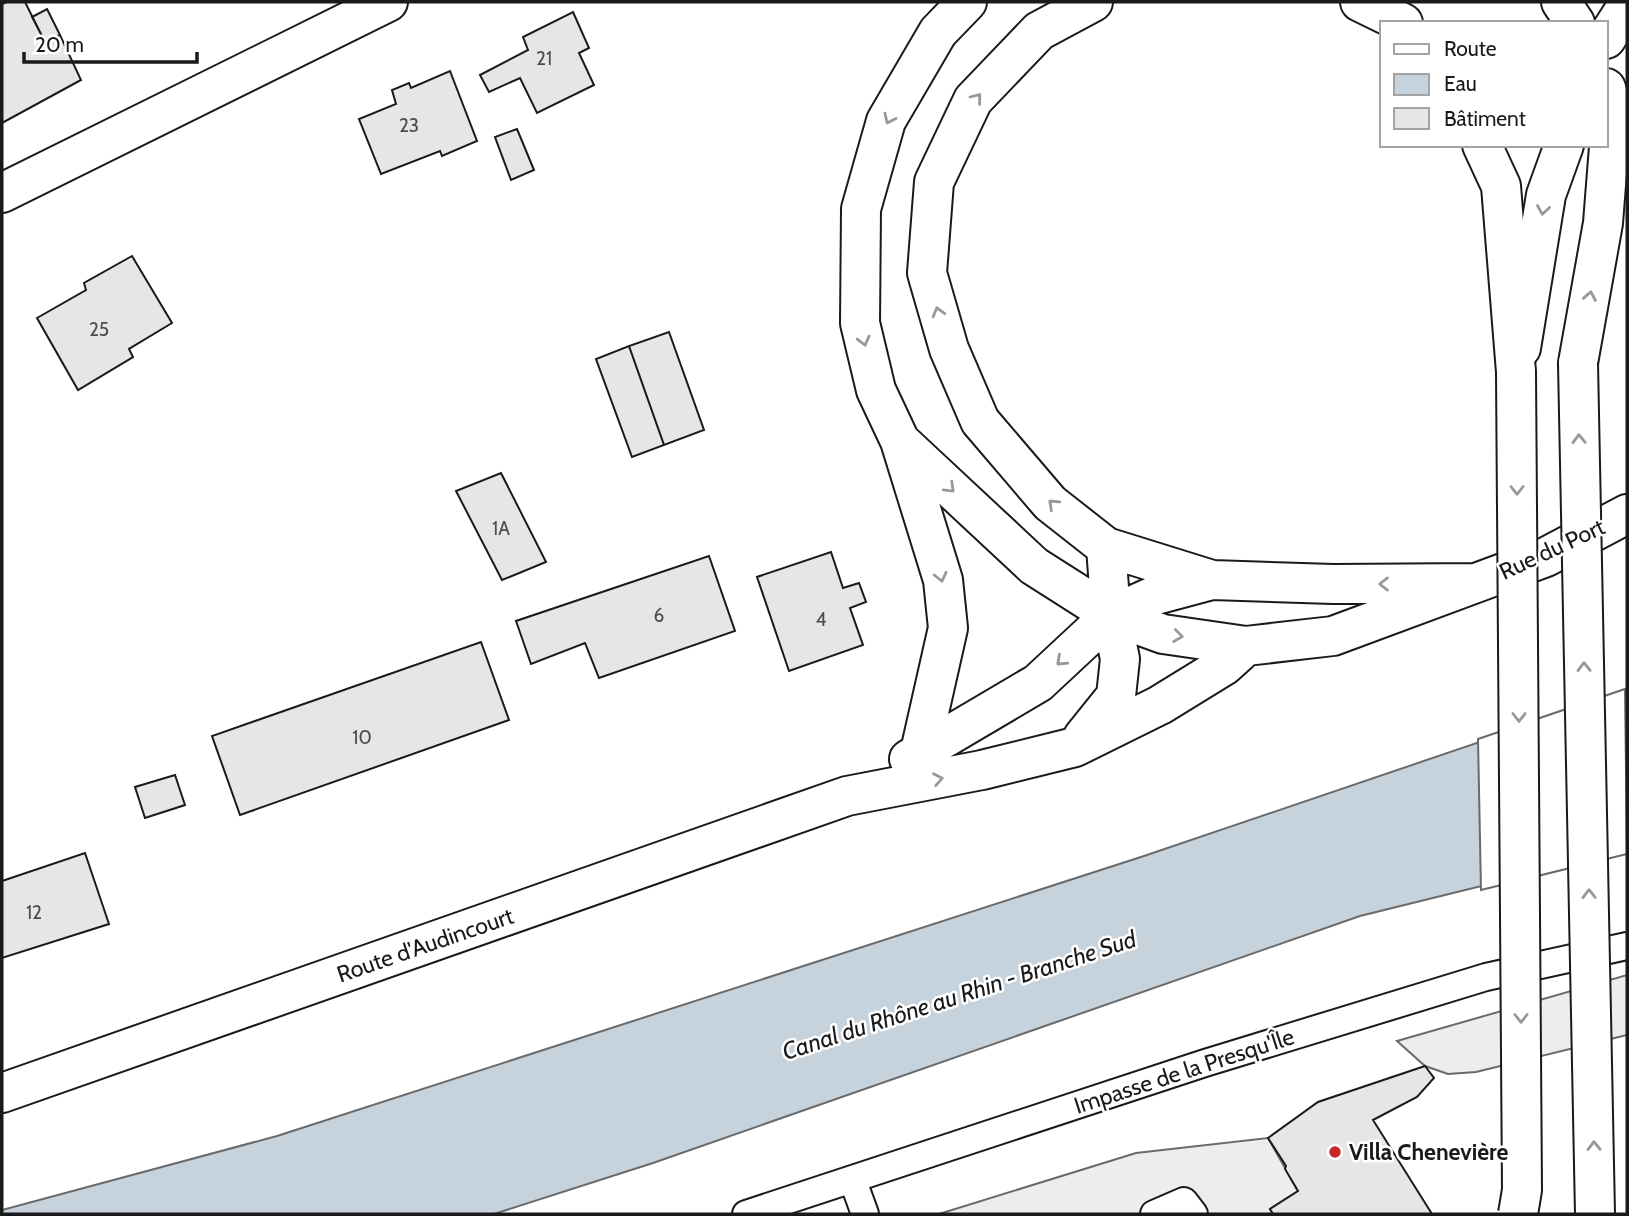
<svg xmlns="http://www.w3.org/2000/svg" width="1629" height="1216" font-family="Cabin,sans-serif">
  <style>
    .parking { fill: #ededed; stroke: #6a6a6a; stroke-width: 2 }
    .water { fill: #c6d2dc; stroke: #6a6a6a; stroke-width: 2 }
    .pier { fill: #fff; stroke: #6a6a6a; stroke-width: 2 }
    .building { fill: #e6e6e6; stroke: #1a1a1a; stroke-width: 2 }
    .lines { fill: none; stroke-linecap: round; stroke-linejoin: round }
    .service-casing { stroke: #1a1a1a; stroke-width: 30 }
    .minor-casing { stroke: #1a1a1a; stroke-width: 42 }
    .tertiary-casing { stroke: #1a1a1a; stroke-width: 42 }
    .secondary-casing { stroke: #1a1a1a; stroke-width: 42 }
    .service { stroke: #fff; stroke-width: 26 }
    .minor { stroke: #fff; stroke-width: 38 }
    .tertiary { stroke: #fff; stroke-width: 38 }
    .secondary { stroke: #fff; stroke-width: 38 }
    .secondary-bridge-casing { stroke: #1a1a1a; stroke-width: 42; stroke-linecap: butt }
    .secondary-bridge { stroke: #fff; stroke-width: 38 }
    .oneway { stroke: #989898 }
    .poi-dot { fill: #c62828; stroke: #fff; stroke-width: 2.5 }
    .labels { text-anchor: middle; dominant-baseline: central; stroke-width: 5; stroke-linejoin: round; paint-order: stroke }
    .number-label { font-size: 19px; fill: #4d4d4d }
    .street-label { font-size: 23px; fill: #1a1a1a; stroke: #fff }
    .poi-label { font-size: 23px; font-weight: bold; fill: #1a1a1a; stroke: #fff; text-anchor: start }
    .water-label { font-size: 24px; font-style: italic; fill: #1a1a1a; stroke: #fff }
  </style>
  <rect width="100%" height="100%" fill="#fff"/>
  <!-- parking -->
  <path class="parking" d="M 1627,975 L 1627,1035 L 1476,1072 L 1448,1074 L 1425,1066 L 1397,1041 Z
    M 1268,1138 L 1298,1191 L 1270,1209 L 1273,1214 L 939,1214 L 1136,1153 Z"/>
  <!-- water -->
  <path class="water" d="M 1627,692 L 1627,850 L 1360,916 L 653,1163 L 494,1214 L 2,1214 L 2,1210 L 277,1136 L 1141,857 Z"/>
  <!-- pier -->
  <path class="pier" d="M 1625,689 L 1627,854 L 1481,890 L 1478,739 Z"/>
  <!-- building -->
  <path class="building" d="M 7,2 L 25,2 L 45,42 L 60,35 L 81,80 L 2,123 L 2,4 Z
    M 47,9 L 60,35 L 45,42 L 32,17 Z
    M 573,12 L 589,48 L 579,53 L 594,85 L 537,113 L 520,78 L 489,92 L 480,75 L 528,50 L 523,37 Z
    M 450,71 L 477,141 L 442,156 L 440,151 L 381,174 L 359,119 L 396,104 L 392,90 L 409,83 L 411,88 Z
    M 517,129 L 534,170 L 511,180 L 495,137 Z
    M 132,256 L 172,323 L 129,349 L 133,357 L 78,390 L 37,318 L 86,290 L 84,283 Z
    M 669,332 L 704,430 L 664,445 L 629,346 Z
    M 629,346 L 664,445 L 632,457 L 596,359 Z
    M 501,473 L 546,562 L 502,580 L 456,491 Z
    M 831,552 L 843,588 L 859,583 L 866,602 L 850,608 L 863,645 L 789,671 L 757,577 Z
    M 709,556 L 735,631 L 599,678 L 585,643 L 531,664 L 516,621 Z
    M 481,642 L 509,720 L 240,815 L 212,736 Z
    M 175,775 L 185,805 L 145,818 L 135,787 Z
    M 85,853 L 109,924 L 2,958 L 2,881 Z
    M 1425,1066 L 1434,1078 L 1417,1097 L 1373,1120 L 1432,1214 L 1273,1214 L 1270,1209 L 1298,1191 L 1285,1169 L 1286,1166 L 1268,1138 L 1318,1102 Z"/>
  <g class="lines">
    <!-- service casing -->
    <g class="service-casing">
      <path id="service" d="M 853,1181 L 865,1214
        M 746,1214 L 1205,1063 L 1486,977 L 1627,946
        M 1154,1214 L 1184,1201 L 1194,1214"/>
    </g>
    <!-- minor casing -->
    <g class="minor-casing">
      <path id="minor" d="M 2,193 L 388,2"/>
    </g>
    <!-- tertiary casing -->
    <g class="tertiary-casing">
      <path id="tertiary" d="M 1606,39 L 1627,6
        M 1521,348 L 1546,195 L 1564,145"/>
    </g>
    <!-- secondary casing -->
    <g class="secondary-casing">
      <path id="secondary" d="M 1093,2 L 1039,31 L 973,100 L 934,182 L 927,273 L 949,349 L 980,421 L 1050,503 L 1106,547 L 1212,580 L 1333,584 L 1476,583
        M 1360,2 L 1403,23
        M 1561,2 L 1575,23
        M 1482,145 L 1501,186 L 1516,372
        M 1578,363 L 1603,223 L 1612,109 L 1606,88
        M 900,441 L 1034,566 L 1111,615 L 1163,634 L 1246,646 L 1333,636 L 1546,557 L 1627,514
        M 1083,737 L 1116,696 L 1120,659 L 1111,615 L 1106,547
        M 920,752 L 948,628 L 943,580 L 900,441 L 876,390 L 860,323 L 861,209 L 886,121 L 938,32 L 967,2
        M 909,759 L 1038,683 L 1111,615 L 1156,595 L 1212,580
        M 2,1093 L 847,796 L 982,770 L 1075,747 L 1160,705 L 1225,665 L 1246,646"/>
    </g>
    <!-- service -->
    <use href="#service" class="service"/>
    <!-- minor -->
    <use href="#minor" class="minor"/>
    <!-- tertiary -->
    <use href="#tertiary" class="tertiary"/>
    <!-- secondary -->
    <use href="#secondary" class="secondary"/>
    <!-- secondary-bridge casing -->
    <g class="secondary-bridge-casing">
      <path id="secondary-bridge" d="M 1578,363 L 1595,1214
        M 1516,372 L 1522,1190 L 1518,1214"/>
    </g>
    <!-- secondary-bridge -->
    <use href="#secondary-bridge" class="secondary-bridge"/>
  </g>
  <!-- one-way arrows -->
  <defs><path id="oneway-chevron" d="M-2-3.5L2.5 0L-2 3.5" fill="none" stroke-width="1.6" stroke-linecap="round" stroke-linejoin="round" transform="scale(1.75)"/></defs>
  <g class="oneway">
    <use href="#oneway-chevron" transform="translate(977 98) rotate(-52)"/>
    <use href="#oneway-chevron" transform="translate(889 119) rotate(115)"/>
    <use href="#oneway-chevron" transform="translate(1543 210) rotate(99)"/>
    <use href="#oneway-chevron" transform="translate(1590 296) rotate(-80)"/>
    <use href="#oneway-chevron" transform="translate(938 312) rotate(-106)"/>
    <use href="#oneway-chevron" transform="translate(864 341) rotate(76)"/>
    <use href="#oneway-chevron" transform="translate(1579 439) rotate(-91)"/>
    <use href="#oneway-chevron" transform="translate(950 488) rotate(44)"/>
    <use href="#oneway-chevron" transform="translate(1517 490) rotate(90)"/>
    <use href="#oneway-chevron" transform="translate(1053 504) rotate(-137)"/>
    <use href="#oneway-chevron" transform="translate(941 577) rotate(77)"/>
    <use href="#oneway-chevron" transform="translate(1384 584) rotate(180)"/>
    <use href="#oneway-chevron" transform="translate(1178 636) rotate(8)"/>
    <use href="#oneway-chevron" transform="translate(1061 661) rotate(137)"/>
    <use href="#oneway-chevron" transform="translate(1584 667) rotate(-91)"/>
    <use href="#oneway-chevron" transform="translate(1519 717) rotate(90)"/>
    <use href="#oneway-chevron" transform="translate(938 779) rotate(-11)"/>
    <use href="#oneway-chevron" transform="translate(1589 894) rotate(-91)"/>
    <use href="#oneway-chevron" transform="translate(1521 1018) rotate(90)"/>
    <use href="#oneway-chevron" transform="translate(1594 1146) rotate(-91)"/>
  </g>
  <!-- markers -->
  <circle class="poi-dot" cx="1335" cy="1152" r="7"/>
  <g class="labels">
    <!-- number labels -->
    <g class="number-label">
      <text x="544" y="58">21</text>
      <text x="409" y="125">23</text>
      <text x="99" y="329">25</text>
      <text x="501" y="528">1A</text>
      <text x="659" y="615">6</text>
      <text x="821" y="619">4</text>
      <text x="362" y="737">10</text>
      <text x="34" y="912">12</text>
    </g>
    <!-- street labels -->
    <g class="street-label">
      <text transform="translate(1552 549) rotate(-25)">Rue du Port</text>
      <text transform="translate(425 945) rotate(-19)">Route d'Audincourt</text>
      <text transform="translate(1184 1071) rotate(-18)">Impasse de la Presqu'Île</text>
    </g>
    <!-- poi labels -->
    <g class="poi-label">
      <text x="1349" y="1152">Villa Chenevière</text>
    </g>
    <!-- water labels -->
    <g class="water-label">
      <text transform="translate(959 995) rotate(-18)">Canal du Rhône au Rhin - Branche Sud</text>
    </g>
  </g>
  <!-- border -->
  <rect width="1629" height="1216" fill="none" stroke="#1a1a1a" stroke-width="7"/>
  <!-- legend -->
  <rect x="1380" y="21" width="228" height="126" fill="#ffffff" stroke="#a3a3a3" stroke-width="2"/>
  <rect x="1394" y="44" width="35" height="10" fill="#ffffff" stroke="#a3a3a3" stroke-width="2"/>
  <text x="1444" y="56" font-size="21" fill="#1a1a1a">Route</text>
  <rect x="1394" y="74" width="35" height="21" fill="#c6d2dc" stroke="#a3a3a3" stroke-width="2"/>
  <text x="1444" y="91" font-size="21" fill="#1a1a1a">Eau</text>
  <rect x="1394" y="108" width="35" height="21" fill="#e6e6e6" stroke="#a3a3a3" stroke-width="2"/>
  <text x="1444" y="126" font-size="21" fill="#1a1a1a">Bâtiment</text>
  <!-- scale -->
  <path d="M24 52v10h173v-10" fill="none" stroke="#1a1a1a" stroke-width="3.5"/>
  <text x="35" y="52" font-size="21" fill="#1a1a1a" stroke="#ffffff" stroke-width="5" paint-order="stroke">20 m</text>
</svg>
